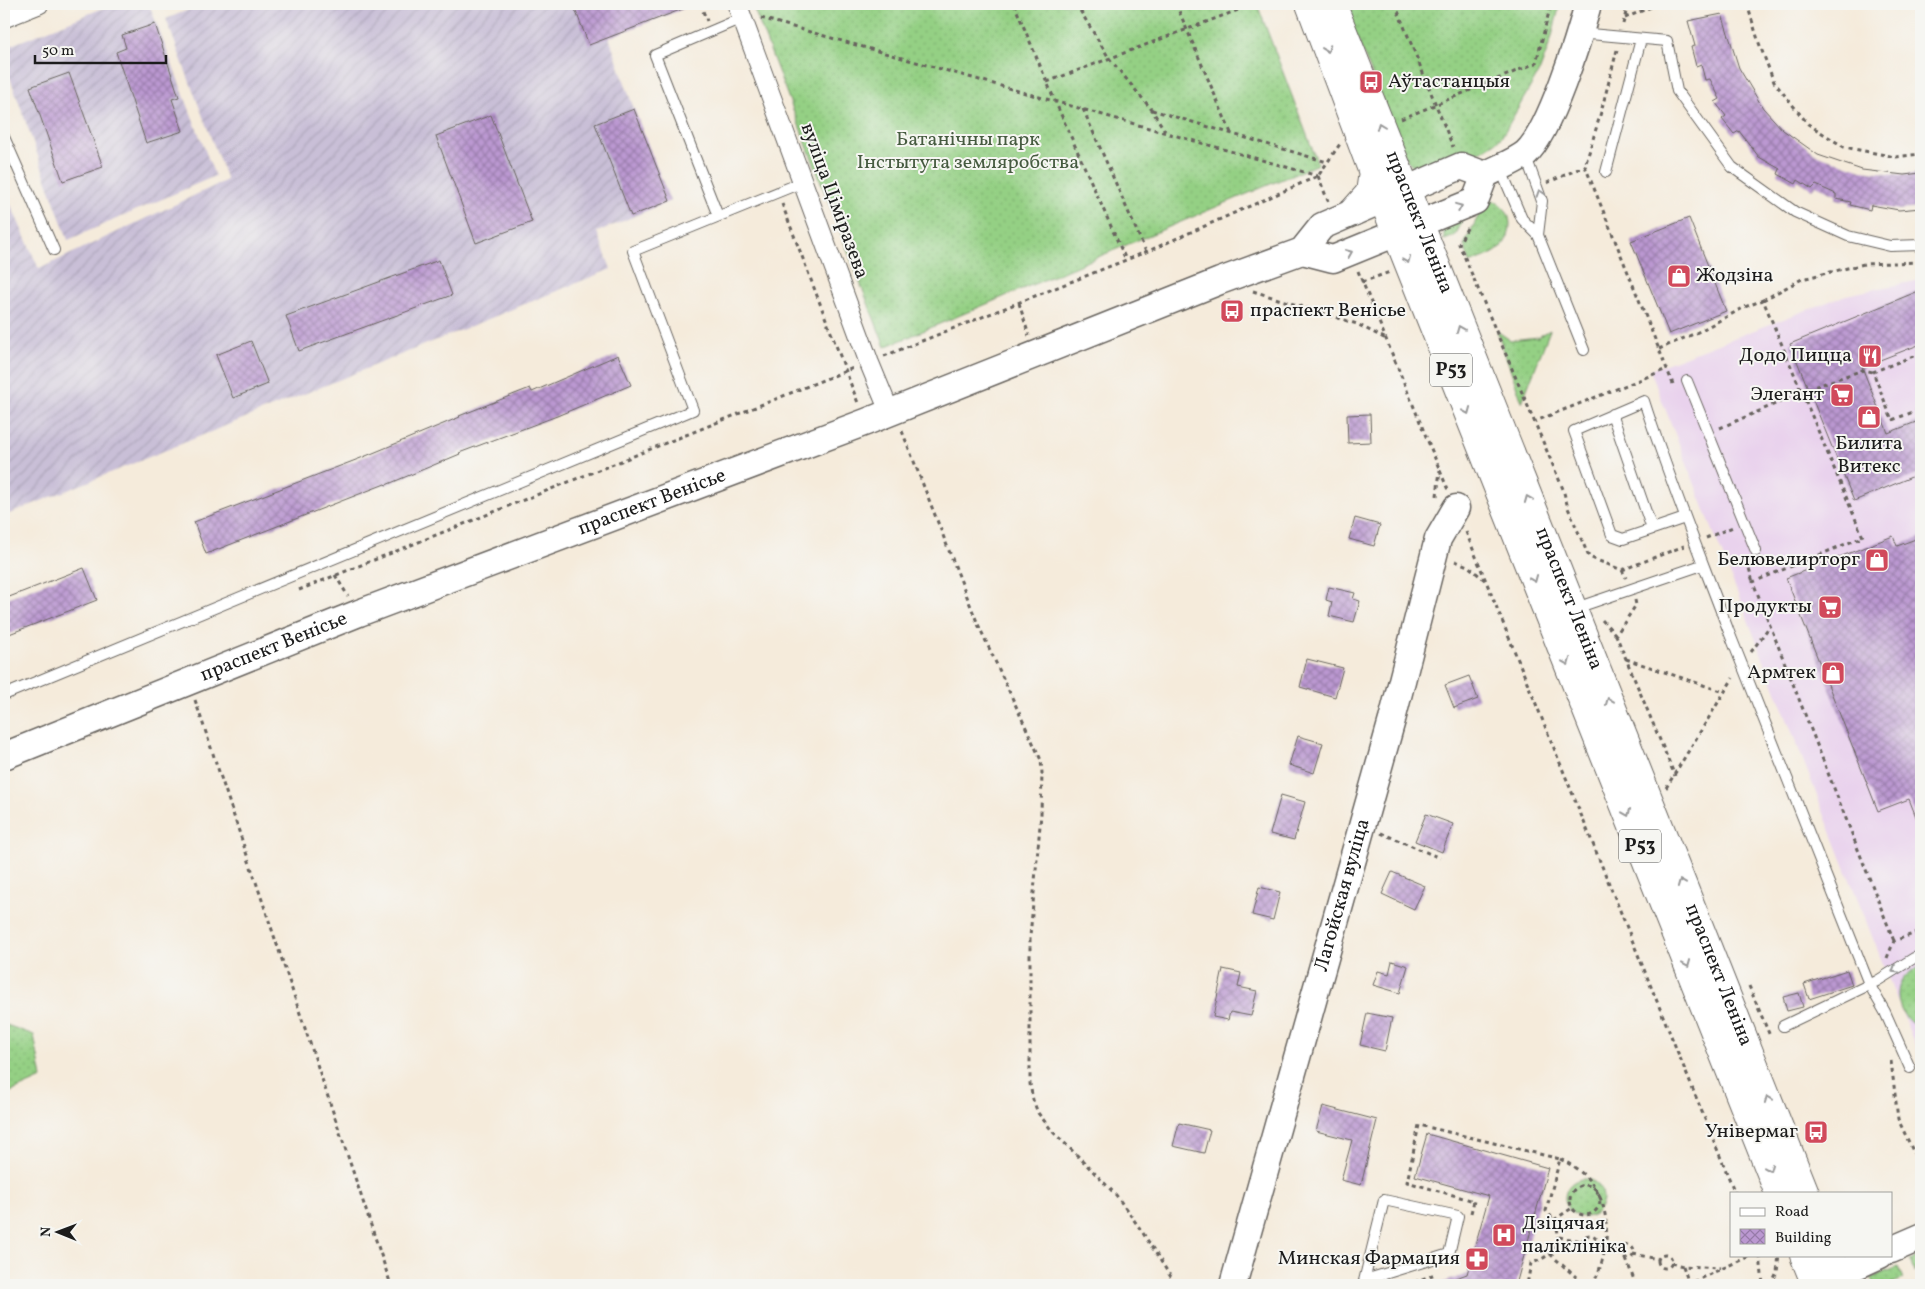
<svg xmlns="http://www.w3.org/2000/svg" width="1925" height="1289" font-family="Vollkorn,serif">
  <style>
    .built { fill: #e9d2ed }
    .industrial { fill: url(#industrial-furrows) }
    .grass { fill: url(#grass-dots); stroke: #587650 }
    .building { fill: url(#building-cross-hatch) }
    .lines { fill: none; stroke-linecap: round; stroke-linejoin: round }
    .lane-casing { stroke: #68645f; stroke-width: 12 }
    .street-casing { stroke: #68645f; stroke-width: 21 }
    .secondary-casing { stroke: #68645f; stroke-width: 29 }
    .primary-casing { stroke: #68645f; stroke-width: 30 }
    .path { stroke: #68645f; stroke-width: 3; stroke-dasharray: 4 4; stroke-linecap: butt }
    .lane { stroke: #fff; stroke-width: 10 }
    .street { stroke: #fff; stroke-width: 19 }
    .secondary { stroke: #fff; stroke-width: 26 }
    .primary { stroke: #fff; stroke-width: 28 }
    .oneway { stroke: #999 }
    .labels { text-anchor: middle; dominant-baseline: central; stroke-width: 4; stroke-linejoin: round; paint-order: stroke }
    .shield { fill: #f6f6f2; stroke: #5d5d5c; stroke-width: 1 }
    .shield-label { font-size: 19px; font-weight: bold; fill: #1c1c1c }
    .poi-label { font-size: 20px; fill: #1c1c1c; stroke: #f6f6f2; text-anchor: end }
    .park-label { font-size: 20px; fill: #465b40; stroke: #f6f6f2 }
    .street-label { font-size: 20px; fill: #1c1c1c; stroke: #f6f6f2 }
  </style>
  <defs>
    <pattern id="industrial-furrows" width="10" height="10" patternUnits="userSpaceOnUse" patternTransform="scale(1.25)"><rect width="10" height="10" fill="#c9bfd7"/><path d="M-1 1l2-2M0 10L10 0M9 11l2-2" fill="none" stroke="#aca4b8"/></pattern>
    <pattern id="grass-dots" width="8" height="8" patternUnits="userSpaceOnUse" patternTransform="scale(1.25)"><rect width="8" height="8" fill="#94d084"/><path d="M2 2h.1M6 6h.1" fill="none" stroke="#7fb271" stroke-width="1.8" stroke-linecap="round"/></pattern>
    <pattern id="building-cross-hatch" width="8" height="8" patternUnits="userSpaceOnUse" patternTransform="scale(1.25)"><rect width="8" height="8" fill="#bb98d1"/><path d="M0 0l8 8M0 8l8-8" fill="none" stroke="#977ba9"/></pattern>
  </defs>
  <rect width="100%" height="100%" fill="#f6f6f2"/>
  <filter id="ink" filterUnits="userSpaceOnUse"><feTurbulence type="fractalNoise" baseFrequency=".02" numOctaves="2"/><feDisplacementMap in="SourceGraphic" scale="10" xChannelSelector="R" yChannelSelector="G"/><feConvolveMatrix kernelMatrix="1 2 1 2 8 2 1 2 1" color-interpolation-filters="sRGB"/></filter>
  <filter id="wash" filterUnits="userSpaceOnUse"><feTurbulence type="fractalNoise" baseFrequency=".0096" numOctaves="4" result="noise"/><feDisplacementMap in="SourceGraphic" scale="20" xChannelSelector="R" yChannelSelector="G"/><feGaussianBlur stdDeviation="1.12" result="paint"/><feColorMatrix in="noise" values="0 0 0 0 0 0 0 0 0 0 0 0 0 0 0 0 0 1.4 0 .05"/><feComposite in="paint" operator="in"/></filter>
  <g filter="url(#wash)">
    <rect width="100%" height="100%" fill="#f5ebdb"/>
    <!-- built -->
    <path class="built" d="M 1921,280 L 1921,1061 L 1650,370 L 1846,295 Z"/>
    <!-- industrial -->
    <path class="industrial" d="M 113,4 L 149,4 L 215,176 L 68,240 L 4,61 L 4,48 Z
      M 203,4 L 675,4 L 678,11 L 609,37 L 634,109 L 670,201 L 597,232 L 611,269 L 4,516 L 4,189 L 39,269 L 227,180 L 166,19 Z"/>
    <!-- grass -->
    <path class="grass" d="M 752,4 L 1257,4 L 1318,164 L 885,347 Z
      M 1343,4 L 1560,4 L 1551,40 L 1540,70 L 1501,138 C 1486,150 1444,172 1425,171 C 1418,171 1413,167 1408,162 Z
      M 1487,198 C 1492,200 1500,203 1504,208 C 1515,221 1510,243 1495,252 C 1488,257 1478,259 1470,263 L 1464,245 Z
      M 1470,206 L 1455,236 L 1444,240 L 1444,222 Z
      M 1550,330 L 1522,402 L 1497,331 L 1510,340 L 1538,337 Z
      M 1921,966 L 1921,1027 C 1904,1024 1895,1003 1899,987 C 1902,976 1912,971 1921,966 Z
      M 4,1024 L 34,1035 L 42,1078 L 4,1095 Z
      M1565 1198a19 19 0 1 1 38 0a19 19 0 1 1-38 0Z
      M 1921,1256 L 1921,1270 L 1915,1272 L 1910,1261 Z
      M 1898,1267 L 1903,1279 L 1889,1285 L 1874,1285 L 1871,1278 Z"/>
    <g id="blocks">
      <!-- building -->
      <path class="building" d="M 573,4 L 692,4 L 693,5 L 589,45 Z
        M 1722,14 L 1739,68 L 1763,108 L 1783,130 L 1818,155 L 1862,170 L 1904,175 L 1921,173 L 1921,208 L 1899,210 L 1871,205 L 1870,210 L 1850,205 L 1851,202 L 1836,199 L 1836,194 L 1816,185 L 1812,189 L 1798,180 L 1796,184 L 1778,174 L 1780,169 L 1759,157 L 1739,131 L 1734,134 L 1722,119 L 1726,116 L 1715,102 L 1720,99 L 1710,79 L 1705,80 L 1701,64 L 1696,66 L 1691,47 L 1695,46 L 1688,21 Z
        M 155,24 L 179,97 L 172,99 L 183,131 L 146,143 L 116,52 L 126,48 L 122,35 Z
        M 69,73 L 103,167 L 63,181 L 30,87 Z
        M 634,109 L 670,201 L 631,216 L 595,124 Z
        M 491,115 L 532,222 L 476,243 L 436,136 Z
        M 1689,218 L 1726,311 L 1669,334 L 1631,241 Z
        M 439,260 L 452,295 L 299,351 L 286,316 Z
        M 1921,290 L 1921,344 L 1862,367 L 1888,433 L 1921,420 L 1921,473 L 1854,501 L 1790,344 Z
        M 251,341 L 268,384 L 233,398 L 216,355 Z
        M 618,355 L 631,385 L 557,416 L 459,453 L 460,454 L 386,485 L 385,484 L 206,554 L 194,522 L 361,458 L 460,417 L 459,416 L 530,388 L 532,392 Z
        M 1370,414 L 1371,442 L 1348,443 L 1347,415 Z
        M 1355,518 L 1380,525 L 1374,546 L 1349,539 Z
        M 1893,536 L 1897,546 L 1921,537 L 1920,827 L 1909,799 L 1878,811 L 1786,578 Z
        M 84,568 L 97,600 L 4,636 L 4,599 Z
        M 1329,587 L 1355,593 L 1353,599 L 1360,601 L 1354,622 L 1329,616 L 1332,602 L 1326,600 Z
        M 1307,659 L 1343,668 L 1335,697 L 1300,687 Z
        M 1469,676 L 1478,699 L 1454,708 L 1445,685 Z
        M 1298,736 L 1323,743 L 1314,773 L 1289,765 Z
        M 1281,795 L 1305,802 L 1294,840 L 1270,834 Z
        M 1426,814 L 1453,824 L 1442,852 L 1415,841 Z
        M 1392,872 L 1425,886 L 1414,909 L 1382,894 Z
        M 1259,887 L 1280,892 L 1273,920 L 1252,915 Z
        M 1392,961 L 1408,966 L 1400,993 L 1373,985 L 1378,971 L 1389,974 Z
        M 1223,969 L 1241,973 L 1238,987 L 1257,991 L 1251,1016 L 1230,1012 L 1228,1020 L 1213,1017 Z
        M 1847,970 L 1852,985 L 1809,999 L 1804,984 Z
        M 1799,993 L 1803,1007 L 1787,1011 L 1783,997 Z
        M 1367,1013 L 1392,1018 L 1385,1051 L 1360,1045 Z
        M 1323,1106 L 1377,1120 L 1361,1185 L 1341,1180 L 1352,1140 L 1316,1131 Z
        M 1179,1123 L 1210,1130 L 1204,1153 L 1173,1146 Z
        M 1427,1134 L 1548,1168 L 1516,1285 L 1440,1285 L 1439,1284 L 1467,1274 L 1489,1196 L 1415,1176 Z"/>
    </g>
  </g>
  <g filter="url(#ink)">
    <use href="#blocks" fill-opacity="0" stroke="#68645f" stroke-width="1"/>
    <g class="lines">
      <!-- lane casing -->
      <g class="lane-casing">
        <path id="lane" d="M 1579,33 L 1667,41 L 1677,91 L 1732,167 L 1795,212 L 1848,236 L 1890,246 L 1921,245
          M 4,137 L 54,250
          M 1525,154 L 1542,201 L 1538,235
          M 1500,168 L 1522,219 L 1538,235 L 1584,350
          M 1606,172 L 1641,39
          M 718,216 L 655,55 L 742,18
          M 1687,381 L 1756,551
          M 1612,414 L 1652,529
          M 1685,518 L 1623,539 L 1612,535 L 1574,431 L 1644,401 C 1669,479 1700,555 1729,632 C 1775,750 1822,867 1869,984 L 1885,1012 L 1910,1068
          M 1573,609 L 1702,565
          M 4,695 L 693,410 L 633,251 L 803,182
          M 1783,1026 L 1877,981 L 1914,958 L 1921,956
          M 1363,1285 L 1384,1200 L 1458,1216 L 1449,1254 L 1365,1280"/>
      </g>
      <!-- street casing -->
      <g class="street-casing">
        <path id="street" d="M 737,4 L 869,362 L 890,413
          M 4,18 L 39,4"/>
      </g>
      <!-- secondary casing -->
      <g class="secondary-casing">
        <g id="secondary">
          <path d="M 1302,251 L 1333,259 L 1475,201 L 1485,175 C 1497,168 1515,162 1526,153 C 1550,131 1579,38 1588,4"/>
          <path id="s1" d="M 4,756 L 359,613 L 866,422 L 1220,281 L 1302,251 L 1322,226 L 1461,166 L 1485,175"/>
          <path d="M 1891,1250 L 1921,1237"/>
          <path d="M 1817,1284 L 1880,1255"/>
          <path id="s2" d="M 1233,1285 L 1392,720 L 1438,539 L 1456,508"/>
        </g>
      </g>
      <!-- primary casing -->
      <g class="primary-casing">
        <g id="primary">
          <path d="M 1310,4 L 1383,199 L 1779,1193"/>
          <path id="s3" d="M 1332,4 L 1805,1193"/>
          <path d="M 1353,212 L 1370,193 L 1373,172"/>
          <path d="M 1804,1255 L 1816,1285"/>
          <path d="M 1830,1255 L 1842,1285"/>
        </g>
      </g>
      <!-- path -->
      <path class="path" d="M 700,4 L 707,21
        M 1014,4 L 1055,101 L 1126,260
        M 1076,4 L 1109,58 L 1152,110 L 1165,131
        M 1176,4 L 1231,133
        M 1395,4 L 1453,147
        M 1747,4 L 1759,43 L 1774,82 L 1808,124 L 1844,147 L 1895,157 L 1921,154
        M 761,18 L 1318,176
        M 1625,18 L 1658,4
        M 1623,24 L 1628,4
        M 1617,50 L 1601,112 L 1585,166 L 1673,384
        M 1047,82 L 1254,4
        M 1083,109 L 1146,252
        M 1152,110 L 1327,162
        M 1401,119 L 1536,63 L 1551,4
        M 1318,176 L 1328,201
        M 1547,183 L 1585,166
        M 782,204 L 858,403
        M 1467,228 L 1459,244 L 1563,489 L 1568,508 L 1589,557 L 1622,570 L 1626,578
        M 1358,271 L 1448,490
        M 1362,282 L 1390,272
        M 1253,291 L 1357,324 L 1386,339
        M 1228,300 L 1232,311
        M 1763,300 L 1802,279 L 1864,264 L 1921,262
        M 1019,303 L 1029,336
        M 1659,349 L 1696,333 L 1745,307 L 1763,300 L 1863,537 L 1753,582 L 1894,941
        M 1921,353 L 1873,372 L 1892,420 L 1921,409
        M 884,356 L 1146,252 L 1318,176 L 1340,144
        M 1533,422 L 1667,369
        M 1720,428 L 1780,402 L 1802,391 L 1863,370 L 1873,372
        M 902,431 L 977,622 L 1041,760 L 1042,773 L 1041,814 L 1030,937 L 1030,1084 L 1033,1100 L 1038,1113 L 1053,1132 L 1081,1159 L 1116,1195 L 1141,1230 L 1176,1285
        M 1437,496 L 1440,470
        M 1466,532 L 1735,1193
        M 1706,538 L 1733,527
        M 1455,561 L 1468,566 L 1487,582
        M 1747,561 L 1753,582
        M 1622,570 L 1684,546
        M 335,575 L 348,596
        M 299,590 L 853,368
        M 1635,600 L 1636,605 L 1616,635 L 1675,776
        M 1602,620 L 1616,635
        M 1751,652 L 1769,627
        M 1626,659 L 1724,692
        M 195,700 L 391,1285
        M 1666,788 L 1733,678
        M 1381,833 L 1440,858
        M 1887,958 L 1894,941 L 1921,931
        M 1749,986 L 1770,1036
        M 1891,1061 L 1898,1119 L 1921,1168
        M 1814,1139 L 1816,1132
        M 1560,1159 C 1598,1177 1611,1208 1605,1249 C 1602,1262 1599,1274 1592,1285
        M1570 1200a15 15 0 1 1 30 0a15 15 0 1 1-30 0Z
        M 1471,1213 L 1474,1201 L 1407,1182 L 1419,1125 L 1560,1159 L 1546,1211 C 1567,1231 1559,1256 1531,1263 L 1527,1285
        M 1554,1220 L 1572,1208
        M1582 1243a8 8 0 1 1 16 0a8 8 0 1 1-16 0Z
        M 1559,1237 L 1582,1241
        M 1598,1245 L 1620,1251
        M1620 1252a7 7 0 1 1 14 0a7 7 0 1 1-14 0Z
        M 1550,1254 L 1585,1285
        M 1633,1254 L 1658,1259
        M1658 1261a7 7 0 1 1 14 0a7 7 0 1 1-14 0Z
        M 1760,1255 L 1763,1285
        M 1626,1259 L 1636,1285
        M 1671,1263 L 1683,1266 L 1721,1268
        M 1683,1266 L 1689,1284
        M 1407,1285 L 1435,1274
        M 1686,1285 L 1752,1255
        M 1771,1285 L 1777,1272 L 1779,1255"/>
      <!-- lane -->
      <use href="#lane" class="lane"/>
      <!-- street -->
      <use href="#street" class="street"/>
      <!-- secondary -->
      <use href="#secondary" class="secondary"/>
      <!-- primary -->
      <use href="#primary" class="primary"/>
    </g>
    <!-- one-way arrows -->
    <defs><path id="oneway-chevron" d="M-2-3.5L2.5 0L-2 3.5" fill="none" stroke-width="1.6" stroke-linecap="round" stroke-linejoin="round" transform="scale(1.25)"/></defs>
    <g class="oneway">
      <use href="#oneway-chevron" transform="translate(1327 49) rotate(70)"/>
      <use href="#oneway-chevron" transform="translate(1380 126) rotate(-111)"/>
      <use href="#oneway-chevron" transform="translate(1540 193) rotate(-108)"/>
      <use href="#oneway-chevron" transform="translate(1459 207) rotate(-22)"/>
      <use href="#oneway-chevron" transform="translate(1349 253) rotate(-22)"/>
      <use href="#oneway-chevron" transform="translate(1407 260) rotate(68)"/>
      <use href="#oneway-chevron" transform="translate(1460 329) rotate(-112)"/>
      <use href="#oneway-chevron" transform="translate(1467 411) rotate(68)"/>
      <use href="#oneway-chevron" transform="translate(1528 499) rotate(-112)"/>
      <use href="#oneway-chevron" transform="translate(1534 579) rotate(68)"/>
      <use href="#oneway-chevron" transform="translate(1567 662) rotate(68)"/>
      <use href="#oneway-chevron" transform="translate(1609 701) rotate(-112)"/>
      <use href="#oneway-chevron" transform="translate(1627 813) rotate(68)"/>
      <use href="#oneway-chevron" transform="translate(1681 883) rotate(-112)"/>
      <use href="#oneway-chevron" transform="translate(1687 964) rotate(68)"/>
      <use href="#oneway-chevron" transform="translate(1895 970) rotate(148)"/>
      <use href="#oneway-chevron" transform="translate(1768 1099) rotate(-112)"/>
      <use href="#oneway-chevron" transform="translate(1769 1168) rotate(68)"/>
    </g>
  </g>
  <!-- icons -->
  <defs>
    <g id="bus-square" transform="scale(1.25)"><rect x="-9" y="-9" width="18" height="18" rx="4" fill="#d1495b" stroke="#f6f6f2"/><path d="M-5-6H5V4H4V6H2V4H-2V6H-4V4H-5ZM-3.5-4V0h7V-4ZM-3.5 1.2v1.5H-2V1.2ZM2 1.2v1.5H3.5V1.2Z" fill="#fff"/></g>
    <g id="shop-square" transform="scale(1.25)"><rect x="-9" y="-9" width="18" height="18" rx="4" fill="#d1495b" stroke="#f6f6f2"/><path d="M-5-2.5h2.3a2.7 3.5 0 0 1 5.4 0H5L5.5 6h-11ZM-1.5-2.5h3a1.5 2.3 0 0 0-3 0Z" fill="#fff"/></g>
    <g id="restaurant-square" transform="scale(1.25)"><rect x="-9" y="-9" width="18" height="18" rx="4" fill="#d1495b" stroke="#f6f6f2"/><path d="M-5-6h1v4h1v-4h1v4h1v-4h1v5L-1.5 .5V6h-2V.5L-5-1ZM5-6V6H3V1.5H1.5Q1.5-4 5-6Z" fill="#fff"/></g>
    <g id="supermarket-square" transform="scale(1.25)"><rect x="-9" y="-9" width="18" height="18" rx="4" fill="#d1495b" stroke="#f6f6f2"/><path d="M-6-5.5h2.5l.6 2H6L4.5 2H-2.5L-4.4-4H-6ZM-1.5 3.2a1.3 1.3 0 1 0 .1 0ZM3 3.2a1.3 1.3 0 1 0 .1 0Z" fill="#fff"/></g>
    <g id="hospital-square" transform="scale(1.25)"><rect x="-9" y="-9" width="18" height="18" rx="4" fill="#d1495b" stroke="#f6f6f2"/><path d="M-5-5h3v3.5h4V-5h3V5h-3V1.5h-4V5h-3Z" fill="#fff"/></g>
    <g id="pharmacy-square" transform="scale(1.25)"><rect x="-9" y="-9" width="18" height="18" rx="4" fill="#d1495b" stroke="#f6f6f2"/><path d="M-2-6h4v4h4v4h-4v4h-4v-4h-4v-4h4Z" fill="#fff"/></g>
  </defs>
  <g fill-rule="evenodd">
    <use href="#bus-square" x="1371" y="82"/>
    <use href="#shop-square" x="1679" y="276"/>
    <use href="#bus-square" x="1232" y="311"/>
    <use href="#restaurant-square" x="1870" y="356"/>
    <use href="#supermarket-square" x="1842" y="395"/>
    <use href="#shop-square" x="1869" y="417"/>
    <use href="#shop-square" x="1877" y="560"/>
    <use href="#supermarket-square" x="1830" y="607"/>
    <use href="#shop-square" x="1833" y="673"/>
    <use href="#bus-square" x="1816" y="1132"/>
    <use href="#hospital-square" x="1504" y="1235"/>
    <use href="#pharmacy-square" x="1477" y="1259"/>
  </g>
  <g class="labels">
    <!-- shield labels -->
    <g class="shield">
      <rect x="1430" y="353.5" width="42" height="33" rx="4"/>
      <rect x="1619" y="829.5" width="42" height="33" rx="4"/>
    </g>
    <g class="shield-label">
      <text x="1451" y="370">Р53</text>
      <text x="1640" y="846">Р53</text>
    </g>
    <!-- poi labels -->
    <g class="poi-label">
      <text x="1388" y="82" text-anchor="start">Аўтастанцыя</text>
      <text x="1696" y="276" text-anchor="start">Жодзіна</text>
      <text x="1250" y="311" text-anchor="start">праспект Венісье</text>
      <text x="1852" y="356">Додо Пицца</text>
      <text x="1824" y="395">Элегант</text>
      <text x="1869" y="444" text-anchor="middle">Билита<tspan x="1869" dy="23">Витекс</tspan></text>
      <text x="1860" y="560">Белювелирторг</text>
      <text x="1812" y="607">Продукты</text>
      <text x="1816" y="673">Армтек</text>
      <text x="1798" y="1132">Універмаг</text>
      <text x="1522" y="1224" text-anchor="start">Дзіцячая<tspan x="1522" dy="23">паліклініка</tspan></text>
      <text x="1460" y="1259">Минская Фармация</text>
    </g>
    <!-- park labels -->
    <g class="park-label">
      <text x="968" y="140">Батанічны парк<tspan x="968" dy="23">Інстытута земляробства</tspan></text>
    </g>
    <!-- street labels -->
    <g class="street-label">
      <text transform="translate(834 201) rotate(70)">вуліца Ціміразева</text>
      <text stroke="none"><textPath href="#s3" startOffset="235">праспект Леніна</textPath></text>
      <text stroke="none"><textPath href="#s1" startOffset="696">праспект Венісье</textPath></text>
      <text stroke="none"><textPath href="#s3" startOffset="640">праспект Леніна</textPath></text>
      <text stroke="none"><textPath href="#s1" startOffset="291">праспект Венісье</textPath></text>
      <text stroke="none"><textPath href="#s2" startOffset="405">Лагойская вуліца</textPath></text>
      <text stroke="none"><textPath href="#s3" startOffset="1045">праспект Леніна</textPath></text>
    </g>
  </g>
  <!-- margin -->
  <rect width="1925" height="1289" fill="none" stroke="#f6f6f2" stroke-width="20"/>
  <!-- legend -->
  <rect x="1730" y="1192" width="162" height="65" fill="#f6f6f2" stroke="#9f9f9c"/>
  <rect x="1740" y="1208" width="25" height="8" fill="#ffffff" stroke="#9f9f9c"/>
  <text x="1775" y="1216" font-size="15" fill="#1c1c1c">Road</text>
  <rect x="1740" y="1229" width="25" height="15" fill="url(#building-cross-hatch)" stroke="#9f9f9c"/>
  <text x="1775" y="1242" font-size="15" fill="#1c1c1c">Building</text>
  <!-- north arrow -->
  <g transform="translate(58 1232) rotate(271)" stroke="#f6f6f2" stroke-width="4" paint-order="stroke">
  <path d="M0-4L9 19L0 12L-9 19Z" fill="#1c1c1c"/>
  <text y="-8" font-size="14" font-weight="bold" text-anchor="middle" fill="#1c1c1c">N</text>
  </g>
  <!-- scale -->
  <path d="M35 55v8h131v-8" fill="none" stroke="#1c1c1c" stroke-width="2.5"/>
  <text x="42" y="55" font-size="15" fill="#1c1c1c" stroke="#f6f6f2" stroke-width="4" paint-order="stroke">50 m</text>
</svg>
